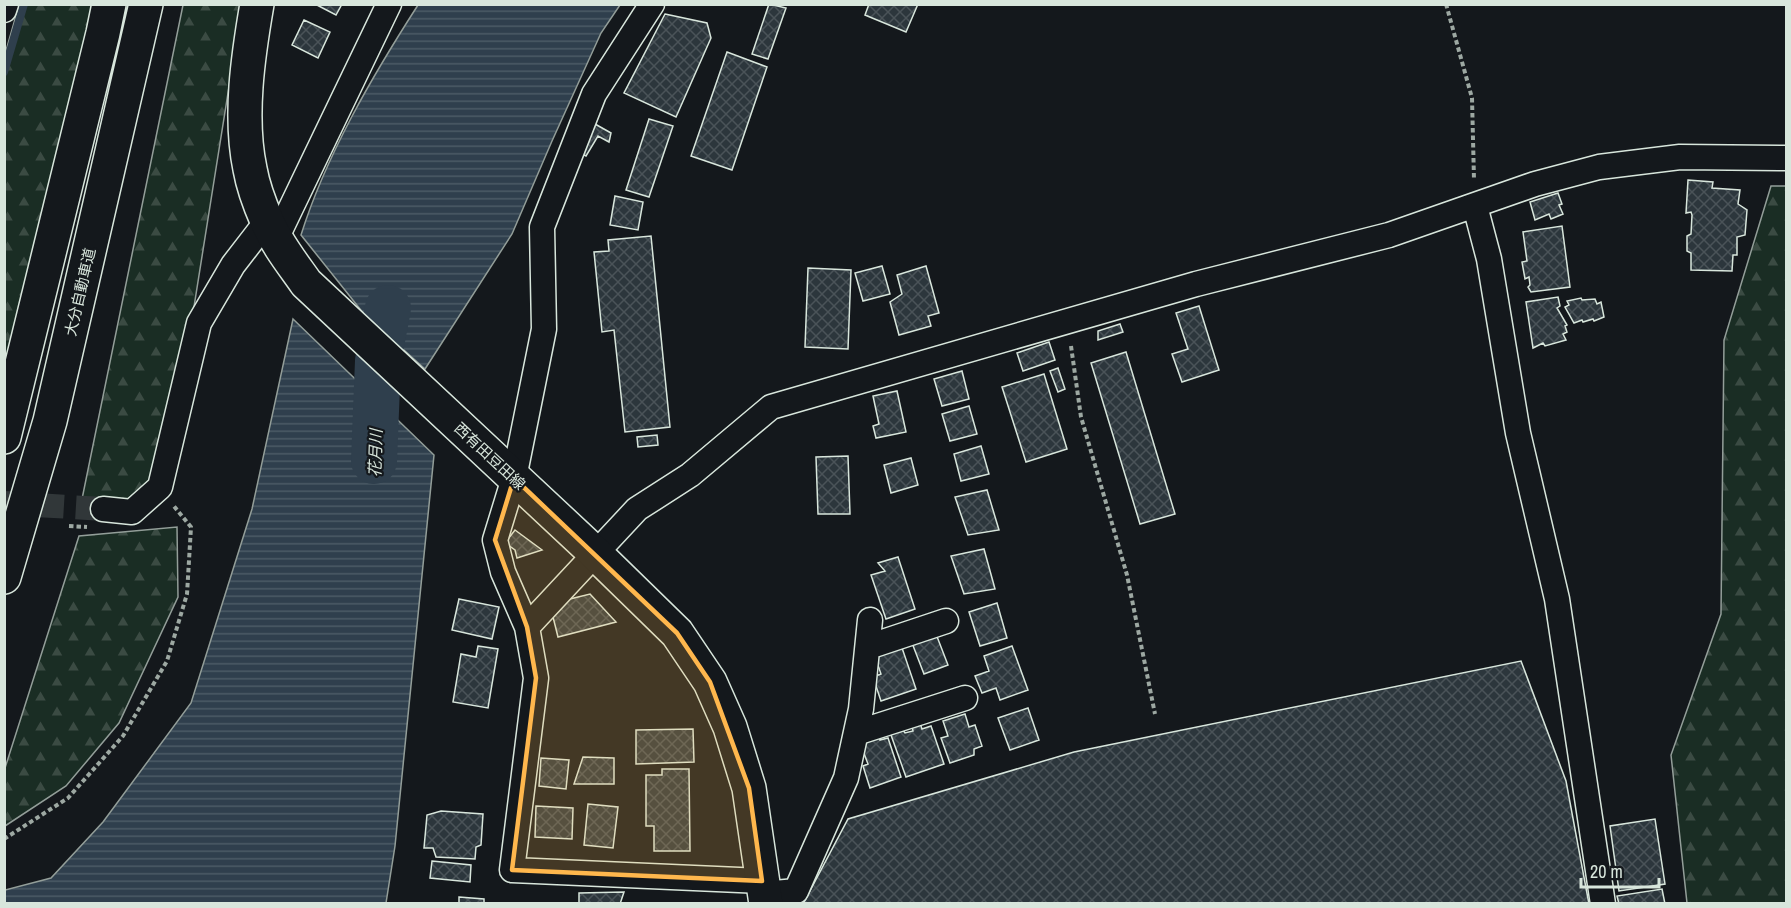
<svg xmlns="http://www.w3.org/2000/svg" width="1791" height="908" font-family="'Archivo Narrow','Noto Sans JP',sans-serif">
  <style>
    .forest { fill: url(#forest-firs); stroke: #939e99; stroke-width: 1.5 }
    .water { fill: url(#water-rules); stroke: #939e99; stroke-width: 1.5 }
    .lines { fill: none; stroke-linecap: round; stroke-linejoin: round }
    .stream { stroke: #2f3f4d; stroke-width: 8 }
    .river { stroke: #2f3f4d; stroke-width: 46 }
    .building { fill: url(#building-cross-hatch); stroke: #d8e6dc; stroke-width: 1.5 }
    .street-tunnel { stroke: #313739; stroke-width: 24; stroke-dasharray: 24 12; stroke-linecap: butt }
    .street-casing { stroke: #d8e6dc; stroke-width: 27 }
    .secondary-casing { stroke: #d8e6dc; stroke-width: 36 }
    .highway-casing { stroke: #d8e6dc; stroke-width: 36 }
    .path { stroke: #9da8a2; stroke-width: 4; stroke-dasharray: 4.5 3; stroke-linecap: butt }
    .street { stroke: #14181c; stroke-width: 24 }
    .secondary { stroke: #14181c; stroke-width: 33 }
    .highway { stroke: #14181c; stroke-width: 33 }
    .marked { fill: #ffb74d; fill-opacity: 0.2; stroke: #ffb74d; stroke-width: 4.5; stroke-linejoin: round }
    .labels { text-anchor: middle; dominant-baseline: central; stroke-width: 4.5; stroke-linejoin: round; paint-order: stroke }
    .street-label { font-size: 15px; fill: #d8e6dc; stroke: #14181c }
    .water-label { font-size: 16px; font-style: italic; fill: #d8e6dc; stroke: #14181c }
  </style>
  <defs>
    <pattern id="forest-firs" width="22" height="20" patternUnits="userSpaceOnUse" patternTransform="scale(1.5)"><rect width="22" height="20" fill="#1a2d24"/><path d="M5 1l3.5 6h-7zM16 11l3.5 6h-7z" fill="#3b4b43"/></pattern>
    <pattern id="water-rules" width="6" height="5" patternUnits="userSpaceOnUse" patternTransform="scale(1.5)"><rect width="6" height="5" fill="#2f3f4d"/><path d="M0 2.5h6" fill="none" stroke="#4c5b66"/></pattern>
    <pattern id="building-cross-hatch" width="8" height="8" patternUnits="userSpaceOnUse" patternTransform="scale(1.5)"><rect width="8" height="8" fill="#2c363c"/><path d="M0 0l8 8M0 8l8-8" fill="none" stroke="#4a5358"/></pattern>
  </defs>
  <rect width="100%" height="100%" fill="#14181c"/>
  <!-- forest -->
  <path class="forest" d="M 19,5 L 101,5 L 5,425 L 5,54 Z
    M 183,5 L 242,5 L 193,313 L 154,479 L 125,501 L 82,499 Z
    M 1771,186 L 1786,186 L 1786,903 L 1687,903 L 1671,755 L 1721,614 L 1724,340 Z
    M 177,527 L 178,597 L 119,723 L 66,786 L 5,826 L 5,768 L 79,536 Z"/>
  <!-- water -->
  <path class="water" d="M 418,5 L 620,5 L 601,33 L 552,141 L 512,234 L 425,369 L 364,314 L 301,235 C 326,155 373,75 418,5 Z
    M 293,319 L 434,455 L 395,846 L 386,903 L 5,903 L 5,890 L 51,878 L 103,822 L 191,703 L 252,509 Z"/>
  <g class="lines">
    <!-- stream -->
    <path class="stream" d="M 4,72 L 24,4"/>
    <!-- river -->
    <path class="river" d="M 374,461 L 378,361 L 388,308"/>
  </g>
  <!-- building -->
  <path class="building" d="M 315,4 L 342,4 L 336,15 Z
    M 769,4 L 786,8 L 768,59 L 752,54 Z
    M 869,4 L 918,4 L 906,32 L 865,15 Z
    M 665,14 L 707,23 L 711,38 L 676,117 L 624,93 Z
    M 304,20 L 330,32 L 318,58 L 292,45 Z
    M 727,52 L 767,67 L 732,170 L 691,156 Z
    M 649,119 L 673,126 L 649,197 L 626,190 Z
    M 595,124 L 611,133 L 609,142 L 598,136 L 586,156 L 580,153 Z
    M 1688,180 L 1713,182 L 1712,188 L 1740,190 L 1738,204 L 1747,210 L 1745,235 L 1737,237 L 1737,255 L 1733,255 L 1732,271 L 1691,270 L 1691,253 L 1687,251 L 1687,236 L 1691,234 L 1692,215 L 1691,212 L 1686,213 Z
    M 1558,193 L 1562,204 L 1559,205 L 1563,214 L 1551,219 L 1549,214 L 1535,220 L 1530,202 Z
    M 615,196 L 643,202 L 638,230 L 610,225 Z
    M 1562,226 L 1570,287 L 1531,292 L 1528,287 L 1530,285 L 1529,277 L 1525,279 L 1522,262 L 1527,261 L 1523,232 Z
    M 651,236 L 670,427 L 625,432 L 614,330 L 602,332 L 594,252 L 609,251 L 608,240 Z
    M 882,266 L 890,294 L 863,301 L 855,273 Z
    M 926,266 L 939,313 L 928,316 L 931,326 L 899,335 L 890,302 L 902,294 L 897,275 Z
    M 808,268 L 851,270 L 848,349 L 805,347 Z
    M 1558,297 L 1560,306 L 1557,308 L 1567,325 L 1565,326 L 1567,332 L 1563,334 L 1566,340 L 1545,346 L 1543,343 L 1533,348 L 1526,302 Z
    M 1581,298 L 1582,300 L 1595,299 L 1597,304 L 1601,302 L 1604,317 L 1594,321 L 1593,319 L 1583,322 L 1582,320 L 1574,323 L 1565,307 L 1569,305 L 1567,301 Z
    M 1199,306 L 1219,370 L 1182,382 L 1172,354 L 1188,349 L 1176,313 Z
    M 1120,324 L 1123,332 L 1098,340 L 1098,331 Z
    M 1049,342 L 1055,360 L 1023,371 L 1017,353 Z
    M 1126,352 L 1175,514 L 1140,524 L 1091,363 Z
    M 1058,368 L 1065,389 L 1058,392 L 1050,371 Z
    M 962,371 L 969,399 L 942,406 L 934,379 Z
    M 1044,374 L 1067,449 L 1026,462 L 1002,387 Z
    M 897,391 L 906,432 L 876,438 L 873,426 L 879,424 L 873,396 Z
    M 969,406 L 977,434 L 950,441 L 942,414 Z
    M 657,435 L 658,445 L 638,447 L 637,437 Z
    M 981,446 L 989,474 L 961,481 L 954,454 Z
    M 848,456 L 850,514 L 818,514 L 816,457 Z
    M 911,458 L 918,485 L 891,493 L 884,465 Z
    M 987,490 L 999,530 L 968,535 L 955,497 Z
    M 515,530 L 542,550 L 517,558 L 515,550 L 505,543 Z
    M 984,549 L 995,589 L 964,594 L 951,556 Z
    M 898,557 L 915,609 L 886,619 L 871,575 L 885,571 L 878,563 Z
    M 590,594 L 616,622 L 558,637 L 553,617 L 566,600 Z
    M 459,599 L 499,607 L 492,639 L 452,630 Z
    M 997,603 L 1007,638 L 980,646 L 969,612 Z
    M 936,634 L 948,665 L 924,674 L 912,643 Z
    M 900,642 L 916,689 L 881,701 L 873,677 L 881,674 L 873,651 Z
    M 478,646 L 498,649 L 488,708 L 453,702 L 461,654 L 476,657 Z
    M 1012,646 L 1028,690 L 1000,700 L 996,688 L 982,693 L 975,676 L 989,671 L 984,656 Z
    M 1521,661 L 1566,781 L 1589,904 L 803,904 L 848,819 L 1074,752 Z
    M 1028,708 L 1039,740 L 1010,750 L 998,718 Z
    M 965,714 L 969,727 L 975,725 L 982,746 L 974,749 L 974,755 L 950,763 L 941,738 L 948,736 L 943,721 Z
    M 898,723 L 905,733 L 913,731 L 912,726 L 920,723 L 922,729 L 931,726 L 944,764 L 906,777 L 891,735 Z
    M 693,729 L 694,762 L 636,764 L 636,730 Z
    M 879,736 L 880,740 L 888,738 L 901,777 L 870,788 L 863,766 L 868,764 L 860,743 Z
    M 583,757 L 614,758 L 614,784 L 574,784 Z
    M 541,758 L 569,760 L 566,789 L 539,786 Z
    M 662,769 L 689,769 L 690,851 L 654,851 L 654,826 L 646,826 L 646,775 L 662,775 Z
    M 588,804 L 618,807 L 613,848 L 584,845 Z
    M 536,806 L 573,808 L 572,839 L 535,837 Z
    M 441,811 L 483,814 L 481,845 L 476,847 L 475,859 L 436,857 L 433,848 L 424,848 L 427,815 Z
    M 1655,819 L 1665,884 L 1619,891 L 1610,826 Z
    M 432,861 L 471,865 L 470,882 L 430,878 Z
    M 1662,889 L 1665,904 L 1619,904 L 1617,896 Z
    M 624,892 L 620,904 L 579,904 L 579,893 Z
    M 459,897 L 484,899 L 484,904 L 459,904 Z"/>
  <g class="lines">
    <!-- street-tunnel -->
    <path class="street-tunnel" d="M 4,503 L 103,509"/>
    <!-- street casing -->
    <g class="street-casing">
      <path id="street" d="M 652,4 L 594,94 L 542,227 L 544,329 L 514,478 L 495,540 L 503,572 L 527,627 L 536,678 L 512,870 L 762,881
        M 4,10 L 6,4
        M 1475,206 L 1489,259 L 1518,433 L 1557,599 L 1603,904
        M 276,239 L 389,4
        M 103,509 L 132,512 L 160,487 L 199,323 L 233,265 L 267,221
        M 527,627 L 637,509 L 690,475 L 771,407 L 1196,284 L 1389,235 L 1535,184 L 1599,167 L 1680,157 L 1786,158
        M 868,647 L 946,621
        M 856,733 L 965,698
        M 764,894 L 796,891 L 846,778 L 861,709 L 870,620"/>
    </g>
    <!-- secondary casing -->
    <g class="secondary-casing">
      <path id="secondary" d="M 257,4 C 248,56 239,117 250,169 C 253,186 260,205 267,221 C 276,243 292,263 306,283 L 596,554 L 677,633 L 710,682 L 730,727 L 749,788 L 766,904"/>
    </g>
    <!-- highway casing -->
    <g class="highway-casing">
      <path id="highway" d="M 4,437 L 103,33 L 109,4
        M 4,577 L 50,421 L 146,4"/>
    </g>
    <!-- path -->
    <path class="path" d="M 1446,4 L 1472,98 L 1474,180
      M 1071,346 L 1081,417 L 1127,575 L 1155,714
      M 69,526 L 87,527
      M 4,839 L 68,798 L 123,736 L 167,661 L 187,594 L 191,527 L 173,505"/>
    <!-- street -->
    <use href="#street" class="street"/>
    <!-- secondary -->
    <use href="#secondary" class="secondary"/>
    <!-- highway -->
    <use href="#highway" class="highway"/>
  </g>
  <!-- marked area -->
  <path class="marked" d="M 514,478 L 677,633 L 710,682 L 749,788 L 762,881 L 512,870 L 536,678 L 527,627 L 495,540 Z"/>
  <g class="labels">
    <!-- street labels -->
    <g class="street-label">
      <text transform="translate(80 292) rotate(-77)">大分自動車道</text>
      <text transform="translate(490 456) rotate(43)">西有田豆田線</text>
    </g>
    <!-- water labels -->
    <g class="water-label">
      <text transform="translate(375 453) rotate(-88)">花月川</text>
    </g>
  </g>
  <!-- border -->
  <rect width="1791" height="908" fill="none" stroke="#d8e6dc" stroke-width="12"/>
  <!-- scale -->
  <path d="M1581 878v9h78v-9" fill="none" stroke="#d8e6dc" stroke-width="3"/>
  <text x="1590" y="878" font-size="18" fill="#d8e6dc" stroke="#14181c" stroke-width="4.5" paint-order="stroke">20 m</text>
</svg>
